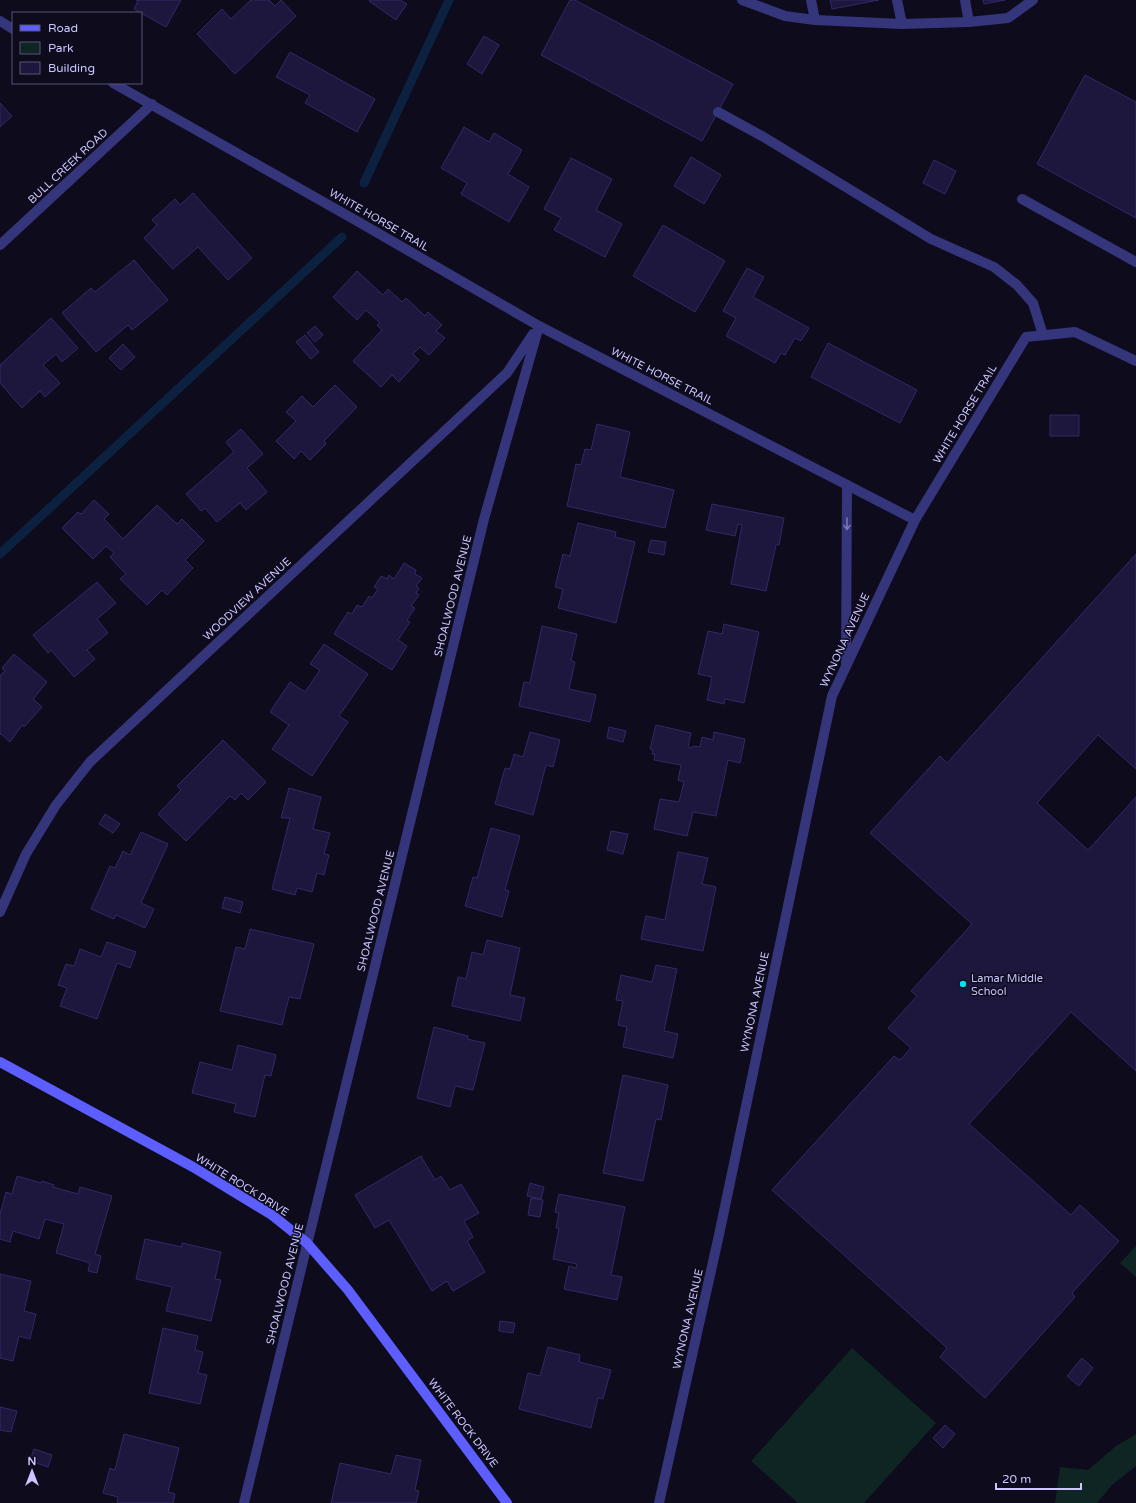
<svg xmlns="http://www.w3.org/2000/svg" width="1136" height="1503" font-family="'Varela Round',sans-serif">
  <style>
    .green { fill: #0e2524 }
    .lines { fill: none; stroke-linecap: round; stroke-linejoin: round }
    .stream { stroke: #0b213f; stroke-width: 9 }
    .building { fill: #1d173d; stroke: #332869 }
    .lane { stroke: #35357b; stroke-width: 10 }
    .street { stroke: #35357b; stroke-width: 10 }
    .secondary { stroke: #5c5eff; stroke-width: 10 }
    .oneway { stroke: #7876b6 }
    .poi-dot { fill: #00e0f0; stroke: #0d0b1c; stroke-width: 1.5 }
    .labels { text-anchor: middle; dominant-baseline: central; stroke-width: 3; stroke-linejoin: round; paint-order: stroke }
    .street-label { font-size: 11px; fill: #cac5ff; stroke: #0d0b1c }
    .poi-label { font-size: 11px; fill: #cac5ff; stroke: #0d0b1c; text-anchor: start }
  </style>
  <rect width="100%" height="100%" fill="#0d0b1c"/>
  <!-- green -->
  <path class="green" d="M 1136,1246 L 1136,1277 L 1120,1263 Z
    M 852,1348 L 936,1423 L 864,1503 L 798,1503 L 751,1461 Z
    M 1136,1434 L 1136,1466 L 1112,1485 L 1097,1503 L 1055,1503 L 1060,1467 L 1088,1470 L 1116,1446 Z"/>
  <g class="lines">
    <!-- stream -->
    <path class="stream" d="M 364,183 L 449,0
      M 0,554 L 342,237"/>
  </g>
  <!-- building -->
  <path class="building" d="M 136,0 L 181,0 L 166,27 L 134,9 L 138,1 Z
    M 251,0 L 269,0 L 275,6 L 281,0 L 296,16 L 235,74 L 197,34 L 222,9 L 231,19 Z
    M 370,0 L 400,0 L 407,4 L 396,20 L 369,1 Z
    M 570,0 L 575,0 L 733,84 L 702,141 L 541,55 Z
    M 830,0 L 879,0 L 832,9 Z
    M 983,0 L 1005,0 L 984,4 Z
    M 484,36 L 499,45 L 482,74 L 467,64 Z
    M 290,52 L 375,99 L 357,132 L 305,103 L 310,95 L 276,77 Z
    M 1085,75 L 1136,102 L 1136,218 L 1037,164 Z
    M 0,103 L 12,116 L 0,127 Z
    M 464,127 L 489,142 L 494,133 L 522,150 L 508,174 L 529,187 L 509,222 L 461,194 L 467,183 L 441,168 Z
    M 691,157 L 721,175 L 704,204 L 674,186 Z
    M 571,158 L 612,179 L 596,210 L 622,224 L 605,257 L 554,230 L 561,218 L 544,209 Z
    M 934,160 L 956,171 L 945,194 L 923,183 Z
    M 193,193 L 252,258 L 228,280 L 198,247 L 173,269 L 144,238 L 157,225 L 152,220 L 175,199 L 180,205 Z
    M 663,225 L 725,261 L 695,312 L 633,276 Z
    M 134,260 L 168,300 L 132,330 L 128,325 L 96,352 L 62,313 L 91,288 L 95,292 Z
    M 747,268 L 764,277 L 753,297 L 809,328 L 801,341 L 795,338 L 785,355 L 781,353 L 775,363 L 726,336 L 736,318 L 723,311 Z
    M 357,271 L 383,295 L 388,289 L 402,302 L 406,298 L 425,316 L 428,312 L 442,325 L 436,331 L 445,338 L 429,355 L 420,347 L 413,354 L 419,360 L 399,382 L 392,375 L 381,387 L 353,361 L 382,330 L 377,325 L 380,323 L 366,310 L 357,320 L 333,297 Z
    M 51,318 L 78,348 L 62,362 L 56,354 L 43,365 L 60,383 L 45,397 L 40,391 L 22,408 L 0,383 L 0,365 Z
    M 315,326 L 323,335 L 315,342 L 307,333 Z
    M 305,335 L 319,352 L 311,359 L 296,342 Z
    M 828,343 L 917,390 L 900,423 L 811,377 Z
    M 123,344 L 135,357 L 121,370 L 109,358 Z
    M 335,385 L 357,407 L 324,441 L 326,444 L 310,460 L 301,451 L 294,459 L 276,441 L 296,421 L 286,412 L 302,396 L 313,407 Z
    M 1050,415 L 1079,415 L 1079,436 L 1050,436 Z
    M 597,424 L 630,432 L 620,477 L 674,490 L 665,528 L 567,506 L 576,464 L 581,465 L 585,449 L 591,450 Z
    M 241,429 L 263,454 L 247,468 L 267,492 L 246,510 L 240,503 L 217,522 L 205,508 L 201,511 L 186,494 L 234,452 L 226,442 Z
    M 94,500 L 109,514 L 104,519 L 123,539 L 157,505 L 177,524 L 182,519 L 204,541 L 185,560 L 193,568 L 167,595 L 162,590 L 147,605 L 120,579 L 126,574 L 110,557 L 114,553 L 106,546 L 93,559 L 62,528 L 78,512 L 81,514 Z
    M 712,504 L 784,518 L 779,545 L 776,545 L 766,591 L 731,584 L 742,525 L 738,524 L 735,536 L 706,530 Z
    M 578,523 L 616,532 L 615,537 L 635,542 L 616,623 L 558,608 L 563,589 L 555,587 L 563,554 L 570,556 Z
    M 651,540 L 666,542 L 664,555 L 648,552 Z
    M 1136,554 L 1136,769 L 1098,735 L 1037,803 L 1088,850 L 1136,797 L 1136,1071 L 1071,1012 L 969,1124 L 1071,1215 L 1080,1205 L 1119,1241 L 1072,1293 L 1075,1297 L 985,1398 L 940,1357 L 947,1348 L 772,1190 L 894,1056 L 900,1060 L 911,1048 L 888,1028 L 917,996 L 911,991 L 972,924 L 870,833 L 940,756 L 947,763 Z
    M 404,563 L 416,570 L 415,574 L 422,578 L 416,586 L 419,588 L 416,593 L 419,595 L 411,606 L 415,608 L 407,620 L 410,622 L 398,640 L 407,646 L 392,670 L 334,634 L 348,612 L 352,614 L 357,605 L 362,607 L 369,596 L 372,598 L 378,589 L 374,587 L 381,576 L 387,579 L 389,575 L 394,579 Z
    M 97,582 L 116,603 L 97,619 L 108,633 L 87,650 L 95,659 L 74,677 L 51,650 L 48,653 L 33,635 Z
    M 724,624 L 759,632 L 744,703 L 725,699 L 724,704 L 707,700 L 712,677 L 698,674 L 708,631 L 722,634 Z
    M 542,626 L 577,634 L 571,661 L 575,662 L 569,689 L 596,695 L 590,722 L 519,706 L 524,682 L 530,683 Z
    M 324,644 L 368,674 L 339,716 L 348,722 L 312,776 L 272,749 L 289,725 L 270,712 L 290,682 L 305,692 L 320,670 L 310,664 Z
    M 14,654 L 47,682 L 33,699 L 42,707 L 24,727 L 22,725 L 10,742 L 1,734 L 0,735 L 0,676 L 5,671 L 2,668 Z
    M 656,725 L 691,733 L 688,747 L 692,748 L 693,746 L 700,747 L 702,737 L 713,740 L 714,732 L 745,739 L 740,763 L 728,760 L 716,816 L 693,812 L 687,836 L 654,829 L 660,799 L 679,802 L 684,782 L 678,780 L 681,765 L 654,760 L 655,754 L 652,754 L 653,750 L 650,749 Z
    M 609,727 L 626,731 L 623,742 L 607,738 Z
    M 530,732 L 560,740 L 553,767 L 546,765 L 533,815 L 495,804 L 505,768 L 510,769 L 514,754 L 523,757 Z
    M 223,740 L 266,782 L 248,800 L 241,793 L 235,800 L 230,796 L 186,841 L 158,814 L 181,790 L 177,786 Z
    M 289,788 L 321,797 L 313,829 L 330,833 L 324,854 L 329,855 L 324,875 L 317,873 L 312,892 L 297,888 L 295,895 L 272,889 L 290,818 L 281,818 Z
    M 105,814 L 120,824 L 113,833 L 99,824 Z
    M 491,828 L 520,836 L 505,890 L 509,891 L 502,917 L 465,906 L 473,877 L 477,878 Z
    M 611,831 L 628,834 L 623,854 L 607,850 Z
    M 141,832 L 168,844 L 141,903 L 154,909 L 145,928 L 116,915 L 114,919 L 91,909 L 110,866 L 115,868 L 123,851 L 130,855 Z
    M 678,852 L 708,858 L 702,884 L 716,887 L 703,951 L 641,939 L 646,916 L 665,920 Z
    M 225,897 L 243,902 L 240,913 L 222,908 Z
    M 250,929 L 314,944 L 300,999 L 289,997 L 282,1025 L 220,1011 L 236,947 L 245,949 Z
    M 487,940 L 520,948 L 510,995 L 525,998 L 520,1021 L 452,1006 L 458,977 L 466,979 L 472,952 L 483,955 Z
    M 107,942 L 136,952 L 130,968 L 117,963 L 97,1019 L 60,1006 L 67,988 L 58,985 L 66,964 L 74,966 L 80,949 L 101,957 Z
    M 656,965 L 677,969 L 664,1031 L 678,1034 L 673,1058 L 623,1047 L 627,1027 L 618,1025 L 623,1001 L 616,1000 L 621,975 L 652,982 Z
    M 434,1027 L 468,1036 L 467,1039 L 485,1043 L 473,1090 L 455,1086 L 450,1107 L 417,1098 Z
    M 238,1045 L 276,1055 L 271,1076 L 265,1075 L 255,1117 L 234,1112 L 236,1104 L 192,1093 L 200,1062 L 232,1070 Z
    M 623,1075 L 668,1085 L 661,1120 L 656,1119 L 643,1181 L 603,1173 Z
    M 421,1156 L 435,1180 L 441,1176 L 450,1190 L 461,1184 L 479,1213 L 464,1221 L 473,1237 L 467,1241 L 485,1272 L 453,1291 L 447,1281 L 432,1291 L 389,1220 L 375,1228 L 355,1195 Z
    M 17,1176 L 41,1183 L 42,1181 L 54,1185 L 53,1187 L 78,1194 L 80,1187 L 112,1196 L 95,1254 L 101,1256 L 97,1273 L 88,1271 L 90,1263 L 56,1253 L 64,1224 L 45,1219 L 39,1239 L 13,1231 L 10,1242 L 0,1239 L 0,1214 L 6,1192 L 12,1194 Z
    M 530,1183 L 544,1187 L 541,1199 L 527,1196 Z
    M 559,1194 L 625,1207 L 611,1275 L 622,1277 L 617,1300 L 564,1289 L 569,1266 L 576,1268 L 577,1264 L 553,1259 L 559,1228 L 556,1228 L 559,1213 L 555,1212 Z
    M 531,1198 L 543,1200 L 540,1217 L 528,1215 Z
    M 145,1239 L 182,1247 L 182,1243 L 221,1252 L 215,1279 L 221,1280 L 211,1321 L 166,1311 L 172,1287 L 136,1279 Z
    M 0,1274 L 31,1281 L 24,1311 L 36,1314 L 30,1339 L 19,1336 L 13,1361 L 0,1358 Z
    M 500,1321 L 515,1323 L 513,1333 L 499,1331 Z
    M 163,1328 L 198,1336 L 195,1350 L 203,1352 L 198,1373 L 207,1375 L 200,1404 L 149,1393 Z
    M 548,1347 L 580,1355 L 579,1362 L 611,1370 L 603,1399 L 598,1398 L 591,1428 L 519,1409 L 528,1373 L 540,1376 Z
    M 1082,1358 L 1093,1368 L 1079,1386 L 1067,1376 Z
    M 0,1407 L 17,1411 L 11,1432 L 0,1430 Z
    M 945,1425 L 955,1434 L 943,1448 L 933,1438 Z
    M 124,1434 L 179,1448 L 168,1492 L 175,1494 L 173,1503 L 117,1503 L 118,1497 L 103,1493 L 110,1468 L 115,1470 Z
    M 34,1449 L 52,1455 L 48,1467 L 30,1461 Z
    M 396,1455 L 421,1460 L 415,1490 L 419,1491 L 416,1503 L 331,1503 L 340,1463 L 391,1474 Z"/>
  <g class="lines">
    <!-- lane -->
    <path class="lane" d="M 742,0 L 785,16 L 815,20 L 902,24 L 969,22 L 1008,18 L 1033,0
      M 811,0 L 815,20
      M 897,0 L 902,24
      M 965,0 L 969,22
      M 718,112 L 762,136 L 931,239 L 994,267 L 1017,285 L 1033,303 L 1043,335
      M 1022,199 L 1136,262
      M 846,666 L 847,485"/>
    <!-- street -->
    <path class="street" d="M 0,21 L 13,29
      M 113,83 L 357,221 L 539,326 L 915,520
      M 0,245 L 152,104
      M 0,912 L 26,854 L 56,805 L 90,762 L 507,373 L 533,334
      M 244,1503 L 484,519 L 539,326
      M 659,1503 L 719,1235 L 832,696 L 915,520 L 1026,337 L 1075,332 L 1136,361"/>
    <!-- secondary -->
    <path class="secondary" d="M 0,1062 L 193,1167 L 272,1215 L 307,1243 L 348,1290 L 507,1503"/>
  </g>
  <!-- one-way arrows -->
  <defs><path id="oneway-shaft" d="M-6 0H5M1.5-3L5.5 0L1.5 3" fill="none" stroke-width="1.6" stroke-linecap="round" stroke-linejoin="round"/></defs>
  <use class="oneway" href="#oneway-shaft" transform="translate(847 524) rotate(90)"/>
  <!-- markers -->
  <circle class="poi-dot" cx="963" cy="984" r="4"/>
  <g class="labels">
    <!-- street labels -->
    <g class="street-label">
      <text transform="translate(68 166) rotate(-43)">BULL CREEK ROAD</text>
      <text transform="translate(379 220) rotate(30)">WHITE HORSE TRAIL</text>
      <text transform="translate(662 376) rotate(27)">WHITE HORSE TRAIL</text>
      <text transform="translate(965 414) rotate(-59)">WHITE HORSE TRAIL</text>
      <text transform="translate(453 596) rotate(-76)">SHOALWOOD AVENUE</text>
      <text transform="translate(247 599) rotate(-43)">WOODVIEW AVENUE</text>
      <text transform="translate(845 640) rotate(-65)">WYNONA AVENUE</text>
      <text transform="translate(376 911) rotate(-76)">SHOALWOOD AVENUE</text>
      <text transform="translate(755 1002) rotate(-78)">WYNONA AVENUE</text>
      <text transform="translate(242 1185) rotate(32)">WHITE ROCK DRIVE</text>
      <text transform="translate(285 1284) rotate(-76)">SHOALWOOD AVENUE</text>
      <text transform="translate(688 1319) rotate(-77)">WYNONA AVENUE</text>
      <text transform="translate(463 1423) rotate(53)">WHITE ROCK DRIVE</text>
    </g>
    <!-- poi labels -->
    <g class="poi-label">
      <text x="971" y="978">Lamar Middle<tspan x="971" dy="13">School</tspan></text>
    </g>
  </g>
  <!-- legend -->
  <rect x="12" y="12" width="130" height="72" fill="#0d0b1c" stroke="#595577"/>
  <rect x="20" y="25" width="20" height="6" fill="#5c5eff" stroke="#595577"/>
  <text x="48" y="32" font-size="12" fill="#cac5ff">Road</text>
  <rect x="20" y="42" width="20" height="12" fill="#0e2524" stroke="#595577"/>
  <text x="48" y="52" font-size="12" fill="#cac5ff">Park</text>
  <rect x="20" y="62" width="20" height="12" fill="#1d173d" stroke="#595577"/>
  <text x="48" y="72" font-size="12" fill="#cac5ff">Building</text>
  <!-- north arrow -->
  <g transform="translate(32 1471)" stroke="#0d0b1c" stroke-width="3" paint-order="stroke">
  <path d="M0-3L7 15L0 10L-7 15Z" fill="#cac5ff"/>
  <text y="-6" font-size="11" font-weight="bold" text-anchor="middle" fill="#cac5ff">N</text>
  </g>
  <!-- scale -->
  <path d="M996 1483v6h85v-6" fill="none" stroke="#cac5ff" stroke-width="2"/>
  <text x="1002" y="1483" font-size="12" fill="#cac5ff" stroke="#0d0b1c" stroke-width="3" paint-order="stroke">20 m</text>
</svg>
